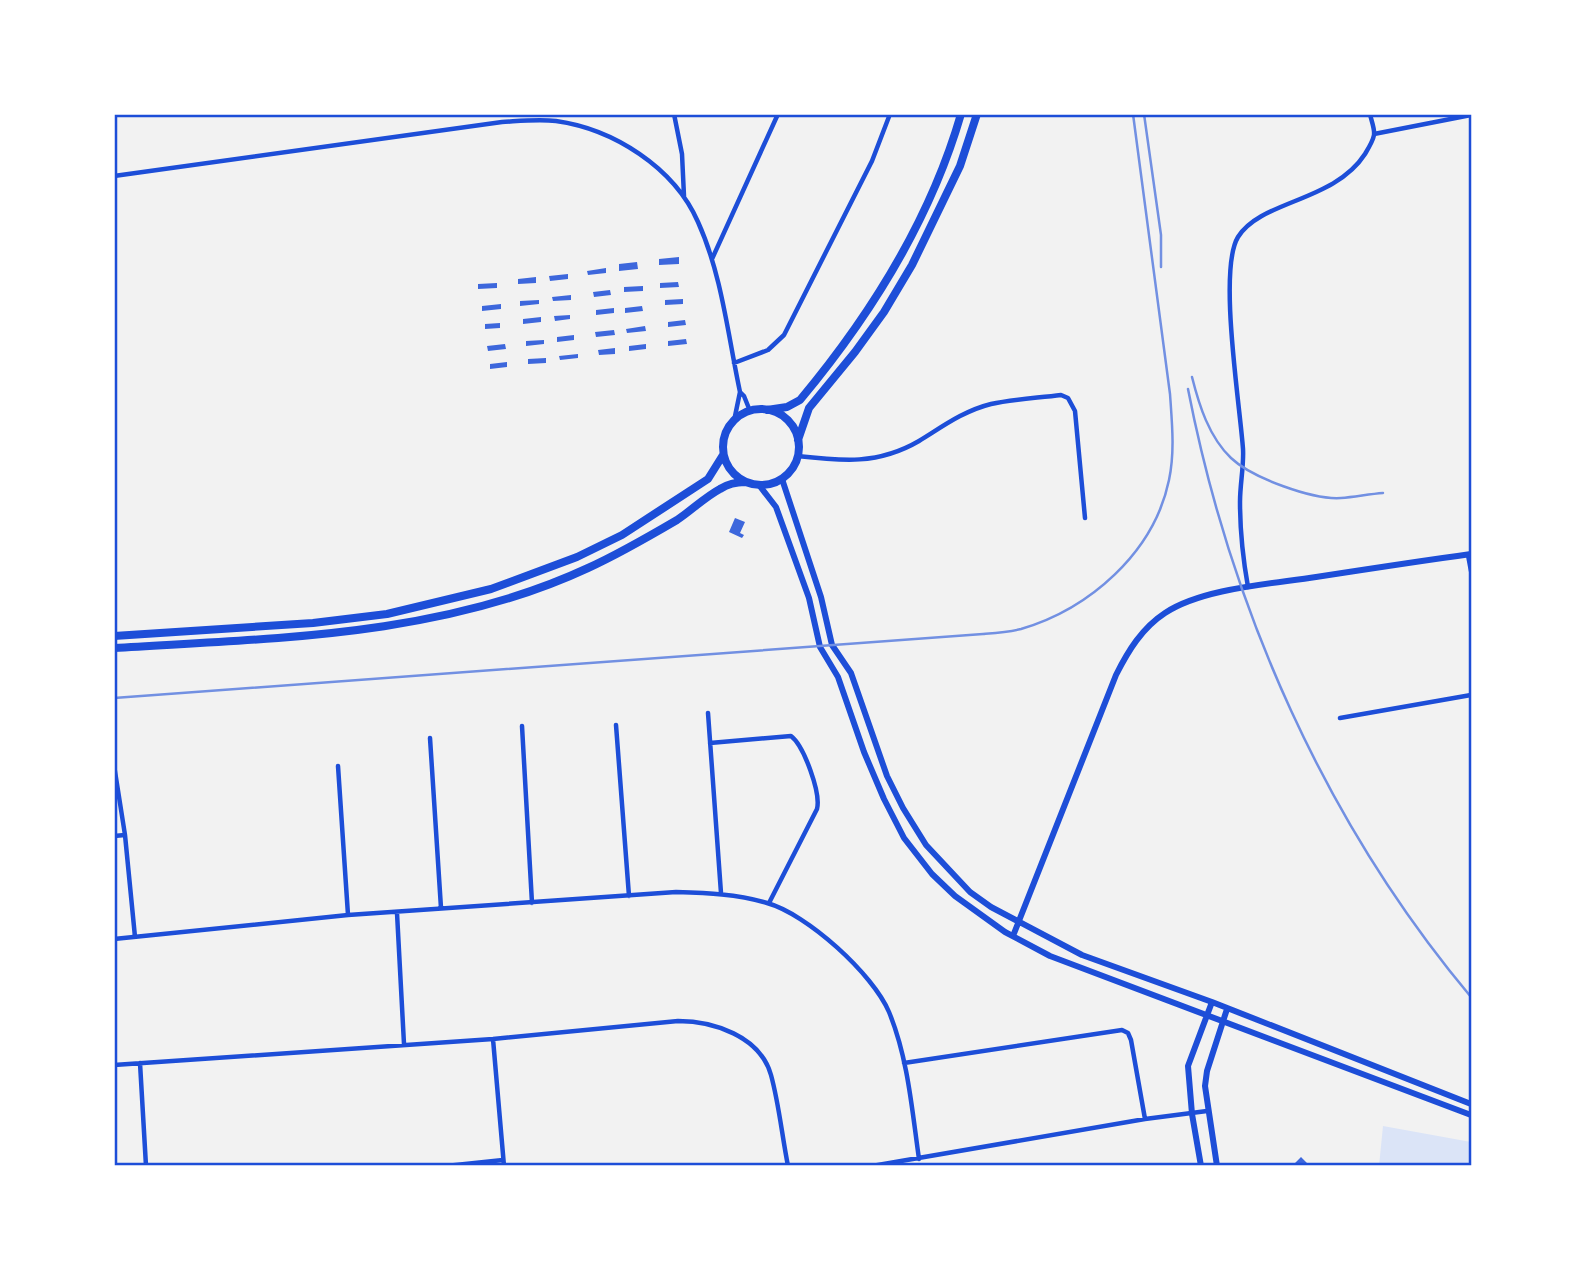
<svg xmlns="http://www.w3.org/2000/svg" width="1585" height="1280" font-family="'IBM Plex Sans',sans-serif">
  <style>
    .green { fill: #dbe4f7 }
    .building { fill: #3d67dc }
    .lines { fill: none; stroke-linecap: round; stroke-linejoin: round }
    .minor { stroke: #1d4ed8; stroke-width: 4.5 }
    .tertiary { stroke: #1d4ed8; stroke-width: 6 }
    .trunk { stroke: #1d4ed8; stroke-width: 8 }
    .rail { stroke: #7290e2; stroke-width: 2.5 }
    .neatline { fill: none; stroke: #1d4ed8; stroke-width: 2.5 }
  </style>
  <rect width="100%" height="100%" fill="#f2f2f2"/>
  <!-- green -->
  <path class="green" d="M 1383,1126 L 1471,1142 L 1470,1166 L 1379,1166 Z"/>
  <!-- building -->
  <path class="building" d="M 679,257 L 679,264 L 659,265 L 659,259 Z
    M 637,262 L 638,269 L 619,271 L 619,264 Z
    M 606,268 L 606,273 L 588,275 L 587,271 Z
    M 568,274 L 568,279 L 550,281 L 549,276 Z
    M 536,277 L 536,283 L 518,284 L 518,279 Z
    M 678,282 L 679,287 L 660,288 L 660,283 Z
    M 497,283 L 497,288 L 478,289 L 478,284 Z
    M 643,286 L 643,291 L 624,292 L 624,287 Z
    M 610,290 L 611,295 L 594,297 L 593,292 Z
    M 571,295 L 571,300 L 553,301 L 552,297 Z
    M 683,299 L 683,304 L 665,305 L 665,300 Z
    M 539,300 L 539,304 L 520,306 L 520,301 Z
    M 501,304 L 501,309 L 482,311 L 482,306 Z
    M 642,306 L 643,311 L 625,313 L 625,308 Z
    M 614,308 L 614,313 L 596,315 L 596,310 Z
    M 570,315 L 570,319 L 555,321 L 554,316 Z
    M 541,317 L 541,322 L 523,324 L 523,319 Z
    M 685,320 L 686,325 L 668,327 L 668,322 Z
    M 500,323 L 500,328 L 485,329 L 485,324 Z
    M 645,326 L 646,331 L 627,333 L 626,329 Z
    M 614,330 L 615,335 L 596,337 L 595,332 Z
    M 574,335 L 574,340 L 557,342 L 557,337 Z
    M 686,339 L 687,344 L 668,346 L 668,341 Z
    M 544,340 L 544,344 L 526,346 L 526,341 Z
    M 505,344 L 506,349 L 488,351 L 487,346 Z
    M 646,344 L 646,349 L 629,351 L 629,346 Z
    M 615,348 L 615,354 L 599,355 L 598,350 Z
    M 578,354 L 578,358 L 560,360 L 559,356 Z
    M 546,358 L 546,363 L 528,364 L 528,359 Z
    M 507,362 L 507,367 L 490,369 L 490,364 Z
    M 735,518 L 745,522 L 740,533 L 744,535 L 742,538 L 729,532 Z
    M 1301,1157 L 1310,1166 L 1292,1166 Z"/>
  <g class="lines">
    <!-- minor -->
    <path class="minor" d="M 674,114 L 682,154 L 684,196
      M 1374,134 L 1471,115
      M 114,176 L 502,122 C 520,121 538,119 556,121 C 613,129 674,167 698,222 C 722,275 728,336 740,392
      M 712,259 L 778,114
      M 734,363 L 768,350 L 784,335 L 872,161 L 890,114
      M 734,421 L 740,392 L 744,396 L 750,411
      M 797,456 C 842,461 878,465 919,441 C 942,427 963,411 991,404 C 1013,399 1038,398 1061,395 L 1068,398 L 1075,411 L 1085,518
      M 1468,555 L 1471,571
      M 1248,587 C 1243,559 1240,530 1240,502 C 1240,484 1244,466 1243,449 C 1240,405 1218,270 1238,237 C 1261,200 1334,202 1365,154 C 1368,149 1373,141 1374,135 C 1375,129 1371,120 1370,114
      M 708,713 L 721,893
      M 1340,718 L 1471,695
      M 616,725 L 629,896
      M 522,726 L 532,903
      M 430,738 L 441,908
      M 710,743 L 791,736 C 804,746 821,793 817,809 L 769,903
      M 114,765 L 125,835 L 135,937
      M 338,766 L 348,915
      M 114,836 L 125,835
      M 397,913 L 404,1044
      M 114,939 L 348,915 L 676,892 C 707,893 737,894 767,903 C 807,914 873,974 889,1012 C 908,1058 912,1110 919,1159
      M 493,1039 L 504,1166
      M 140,1063 L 146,1166
      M 904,1063 L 1122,1030 L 1128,1033 L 1131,1040 L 1145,1119
      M 114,1065 L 493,1039 L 678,1021 C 713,1021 760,1036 771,1075 C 779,1104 782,1136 788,1166
      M 446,1166 L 503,1160
      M 872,1166 L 1145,1119 L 1207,1111"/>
    <!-- tertiary -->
    <path class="tertiary" d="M 782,479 L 821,597 L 832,645 L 851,673 L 887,776 L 903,808 L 926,845 L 970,892 L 991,907 L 1082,955 L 1212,1002 L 1471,1104
      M 759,485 L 776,507 L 809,598 L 820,647 L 838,677 L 864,752 L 884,799 L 904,838 L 932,874 L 955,896 L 1005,932 L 1050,956 L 1471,1115
      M 1013,936 L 1116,675 C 1128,651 1142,628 1165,613 C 1203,588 1272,584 1316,577 C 1368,569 1420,561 1471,554
      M 1201,1166 L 1192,1114 L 1188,1066 L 1212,1002
      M 1217,1166 L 1205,1086 L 1207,1071 L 1227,1009"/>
    <!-- trunk -->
    <path class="trunk" d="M723 447a38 38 0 1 1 76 0a38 38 0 1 1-76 0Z
      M 767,410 L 787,407 L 800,400 C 871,315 930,221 961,114
      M 798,440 L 809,408 L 855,352 L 884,312 L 912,265 L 960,166 L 977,114
      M 114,636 L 313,623 L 387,614 L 491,589 L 577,557 L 622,535 L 708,479 L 723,455
      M 114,648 C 274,638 440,637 588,568 C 619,554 648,537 677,520 C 692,510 705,497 720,489 C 728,484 736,482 745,482"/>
    <!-- rail -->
    <path class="rail" d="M 1144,114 L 1161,235 L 1161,267
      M 1192,377 C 1199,405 1209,437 1231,458 C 1252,478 1313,500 1341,498 C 1355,497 1369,494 1383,493
      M 1188,389 C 1231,610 1326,824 1471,997
      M 114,698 L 983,634 C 995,633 1009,632 1021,629 C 1089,609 1154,553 1169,480 C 1175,452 1172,423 1170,394 L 1133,114"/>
  </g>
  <!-- border -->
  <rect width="1585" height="1280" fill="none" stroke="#ffffff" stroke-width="231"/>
  <rect x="116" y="116" width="1354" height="1048" class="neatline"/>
</svg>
